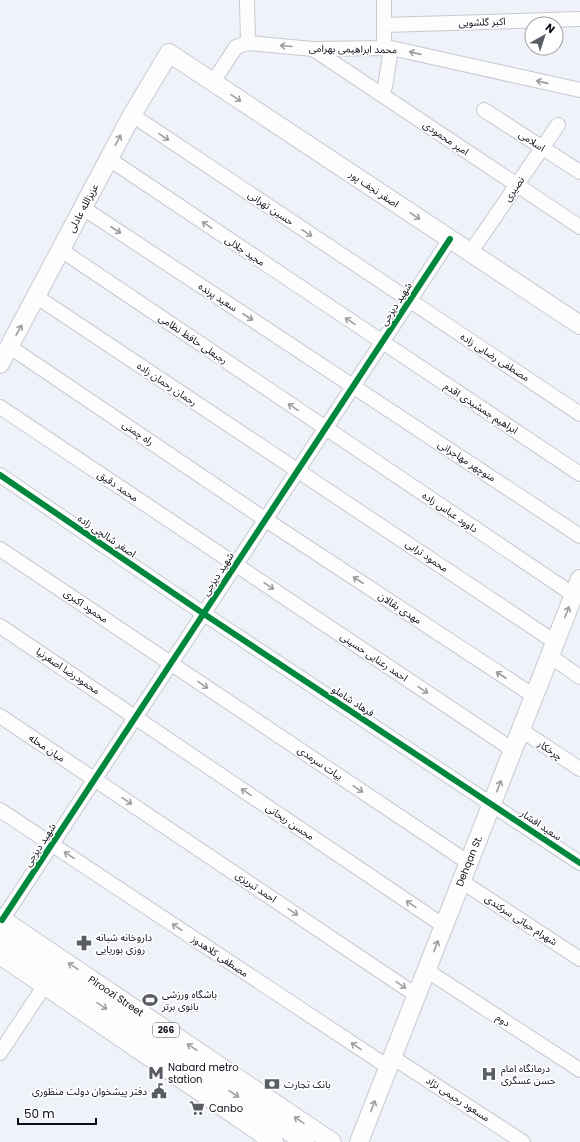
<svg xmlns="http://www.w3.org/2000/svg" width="580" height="1142" font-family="Poppins,'Noto Sans Arabic',sans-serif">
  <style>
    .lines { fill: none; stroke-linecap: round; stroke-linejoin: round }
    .minor-casing { stroke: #c7c9d2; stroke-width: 16 }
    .major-casing { stroke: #c7c9d2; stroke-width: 20 }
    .minor { stroke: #fdfdfe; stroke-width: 14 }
    .major { stroke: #fdfdfe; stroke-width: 18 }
    .cycleway-casing { stroke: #fff; stroke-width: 8 }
    .cycleway { stroke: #00873e; stroke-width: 6 }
    .oneway { stroke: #9b9da1 }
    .labels { text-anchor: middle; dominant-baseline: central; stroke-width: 3.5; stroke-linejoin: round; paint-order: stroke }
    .shield { fill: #fff; stroke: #53565c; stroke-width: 1 }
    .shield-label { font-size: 9px; font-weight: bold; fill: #090d16 }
    .street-label { font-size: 10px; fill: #090d16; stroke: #fff }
    .poi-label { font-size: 10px; fill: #090d16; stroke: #fff; text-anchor: start }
  </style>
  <rect width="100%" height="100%" fill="#f0f2f9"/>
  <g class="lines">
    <!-- minor casing -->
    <g class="minor-casing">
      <path id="minor" d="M 247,0 L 248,43
        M 384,0 L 384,48
        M 384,25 L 580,19
        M 313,49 L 580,227
        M 213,82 L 236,47 L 248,43 L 313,49 L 391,48 L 580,90
        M 385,87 L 391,48
        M 484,110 L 580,172
        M 132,115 L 580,414
        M 109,159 L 580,474
        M 83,208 L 580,536
        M 61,250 L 574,595
        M 470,253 L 558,125
        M 37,297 L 555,642
        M 10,347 L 266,520 L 534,696
        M 0,407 L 513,750
        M 0,475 L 204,614 L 580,863
        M 0,549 L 469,863
        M 0,626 L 444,926
        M 550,656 L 580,677
        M 0,716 L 416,995
        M 521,730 L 580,769
        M 0,810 L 388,1067
        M 461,881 L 580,959
        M 2,920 L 450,239
        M 426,970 L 580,1070
        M 0,1053 L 45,985
        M 392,1057 L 523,1142"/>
    </g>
    <!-- major casing -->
    <g class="major-casing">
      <path id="major" d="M 0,364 L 132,115 L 169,53 L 580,325
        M 0,918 L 332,1142
        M 0,938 L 305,1142
        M 0,955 L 274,1142
        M 359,1142 L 580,579"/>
    </g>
    <!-- minor -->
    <use href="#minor" class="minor"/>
    <!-- major -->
    <use href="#major" class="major"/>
    <!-- cycleway casing -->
    <g class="cycleway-casing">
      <path id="cycleway" d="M 0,475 L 204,614 L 580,863
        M 2,920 L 450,239"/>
    </g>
    <!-- cycleway -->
    <use href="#cycleway" class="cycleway"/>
  </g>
  <!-- one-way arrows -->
  <defs><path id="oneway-shaft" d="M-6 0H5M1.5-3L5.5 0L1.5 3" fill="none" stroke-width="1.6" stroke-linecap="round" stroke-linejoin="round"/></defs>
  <g class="oneway">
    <use href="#oneway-shaft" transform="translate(286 46) rotate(-175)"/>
    <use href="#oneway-shaft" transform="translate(415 53) rotate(-167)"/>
    <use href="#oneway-shaft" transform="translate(542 82) rotate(-167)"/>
    <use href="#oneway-shaft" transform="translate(236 98) rotate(34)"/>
    <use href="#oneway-shaft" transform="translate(164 137) rotate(34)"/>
    <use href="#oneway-shaft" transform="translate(118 140) rotate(-62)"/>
    <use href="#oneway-shaft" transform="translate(415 216) rotate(34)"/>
    <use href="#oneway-shaft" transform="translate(207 225) rotate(-146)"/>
    <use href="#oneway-shaft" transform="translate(116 230) rotate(33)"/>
    <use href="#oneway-shaft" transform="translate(307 233) rotate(34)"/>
    <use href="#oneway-shaft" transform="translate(248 317) rotate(33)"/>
    <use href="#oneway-shaft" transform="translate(350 321) rotate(-146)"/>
    <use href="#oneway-shaft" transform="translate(19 330) rotate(-61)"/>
    <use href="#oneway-shaft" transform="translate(293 407) rotate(-146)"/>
    <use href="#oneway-shaft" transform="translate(358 580) rotate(-147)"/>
    <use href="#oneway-shaft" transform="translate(269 586) rotate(34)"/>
    <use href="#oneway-shaft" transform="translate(567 612) rotate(-68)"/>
    <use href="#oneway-shaft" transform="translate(501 675) rotate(-147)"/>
    <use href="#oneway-shaft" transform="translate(203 685) rotate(34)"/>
    <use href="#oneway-shaft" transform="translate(423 690) rotate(34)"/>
    <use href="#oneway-shaft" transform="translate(499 786) rotate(-69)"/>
    <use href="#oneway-shaft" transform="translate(358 789) rotate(34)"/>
    <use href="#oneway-shaft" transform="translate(246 792) rotate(-146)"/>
    <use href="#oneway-shaft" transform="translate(127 801) rotate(34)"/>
    <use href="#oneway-shaft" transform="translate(69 855) rotate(-146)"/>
    <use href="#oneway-shaft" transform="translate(411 904) rotate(-146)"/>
    <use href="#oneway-shaft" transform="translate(293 912) rotate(34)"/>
    <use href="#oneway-shaft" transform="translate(177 927) rotate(-146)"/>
    <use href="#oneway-shaft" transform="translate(436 946) rotate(-69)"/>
    <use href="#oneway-shaft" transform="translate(73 966) rotate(-146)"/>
    <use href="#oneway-shaft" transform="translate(401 985) rotate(34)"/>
    <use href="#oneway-shaft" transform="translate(102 1006) rotate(34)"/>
    <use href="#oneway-shaft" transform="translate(356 1046) rotate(-146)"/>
    <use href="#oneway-shaft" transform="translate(192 1047) rotate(-146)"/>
    <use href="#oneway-shaft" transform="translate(234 1094) rotate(34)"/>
    <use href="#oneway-shaft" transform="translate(373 1106) rotate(-69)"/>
    <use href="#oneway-shaft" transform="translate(299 1120) rotate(-146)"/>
  </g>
  <!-- icons -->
  <defs>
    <g id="pharmacy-bare" transform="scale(1.2)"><path d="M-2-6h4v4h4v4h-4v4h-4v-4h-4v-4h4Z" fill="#5a5d65" stroke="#fff" stroke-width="2.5" paint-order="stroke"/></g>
    <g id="stadium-bare" transform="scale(1.2)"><path d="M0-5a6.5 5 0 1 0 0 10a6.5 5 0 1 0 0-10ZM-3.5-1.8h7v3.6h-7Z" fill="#5a5d65" stroke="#fff" stroke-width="2.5" paint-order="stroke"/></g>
    <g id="metro-bare" transform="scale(1.2)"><path d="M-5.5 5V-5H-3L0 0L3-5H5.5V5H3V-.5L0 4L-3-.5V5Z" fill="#5a5d65" stroke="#fff" stroke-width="2.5" paint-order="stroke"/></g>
    <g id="hospital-bare" transform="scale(1.2)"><path d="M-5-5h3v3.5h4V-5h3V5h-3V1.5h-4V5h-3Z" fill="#5a5d65" stroke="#fff" stroke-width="2.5" paint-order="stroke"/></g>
    <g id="bank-bare" transform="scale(1.2)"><path d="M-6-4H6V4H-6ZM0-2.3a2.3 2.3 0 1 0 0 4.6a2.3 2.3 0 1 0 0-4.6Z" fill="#5a5d65" stroke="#fff" stroke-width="2.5" paint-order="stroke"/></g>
    <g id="civic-bare" transform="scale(1.2)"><path d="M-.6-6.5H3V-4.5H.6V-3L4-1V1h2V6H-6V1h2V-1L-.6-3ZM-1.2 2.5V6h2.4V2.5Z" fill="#5a5d65" stroke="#fff" stroke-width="2.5" paint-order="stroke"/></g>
    <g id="supermarket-bare" transform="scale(1.2)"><path d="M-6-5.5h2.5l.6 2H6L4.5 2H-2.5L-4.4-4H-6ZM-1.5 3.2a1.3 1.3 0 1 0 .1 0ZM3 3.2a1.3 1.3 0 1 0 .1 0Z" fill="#5a5d65" stroke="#fff" stroke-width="2.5" paint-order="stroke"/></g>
  </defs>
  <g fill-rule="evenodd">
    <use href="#pharmacy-bare" x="84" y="943"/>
    <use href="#stadium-bare" x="150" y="1000"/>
    <use href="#metro-bare" x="156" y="1073"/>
    <use href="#hospital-bare" x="489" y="1074"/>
    <use href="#bank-bare" x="272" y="1084"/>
    <use href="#civic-bare" x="159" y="1091"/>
    <use href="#supermarket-bare" x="197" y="1108"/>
  </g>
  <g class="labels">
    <!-- shield labels -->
    <rect class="shield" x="153" y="1023" width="26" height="14" rx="3"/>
    <g class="shield-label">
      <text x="166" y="1030">266</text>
    </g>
    <!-- street labels -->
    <g class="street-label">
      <text transform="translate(482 22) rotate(-2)">اکبر گلشویی</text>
      <text transform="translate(353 49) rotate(1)">محمد ابراهیمی بهرامی</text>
      <text transform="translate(446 138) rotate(34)">امیر محمودی</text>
      <text transform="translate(532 141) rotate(33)">اسلامی</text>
      <text transform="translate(374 189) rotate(34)">اصغر نجف پور</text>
      <text transform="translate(514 189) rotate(-55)">نصیری</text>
      <text transform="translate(83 208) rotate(-62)">عزیزالله عادلی</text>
      <text transform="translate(271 208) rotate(34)">حسین تهرانی</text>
      <text transform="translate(245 251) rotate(34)">مجید جلالی</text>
      <text transform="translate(218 297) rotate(33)">سعید پرنده</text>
      <text transform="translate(396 304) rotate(-57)">شهید دیزجی</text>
      <text transform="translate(193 339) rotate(34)">رجبعلی حافظ نظامی</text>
      <text transform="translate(495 357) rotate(33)">مصطفی رضایی زاده</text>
      <text transform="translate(167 384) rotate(34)">رحمان رحمان زاده</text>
      <text transform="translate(481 408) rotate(33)">ابراهیم جمشیدی اقدم</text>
      <text transform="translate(138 433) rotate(34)">راه چمنی</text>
      <text transform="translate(467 461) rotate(33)">منوچهر مهاجرانی</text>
      <text transform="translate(118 486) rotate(34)">محمد دقیق</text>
      <text transform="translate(450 512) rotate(34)">داوود عباس زاده</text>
      <text transform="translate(107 536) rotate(34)">اصغر شالچی زاده</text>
      <text transform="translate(427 556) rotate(34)">محمود ترابی</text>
      <text transform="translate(218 574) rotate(-57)">شهید دیزجی</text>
      <text transform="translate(86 606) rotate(34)">محمود اکبری</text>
      <text transform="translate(400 608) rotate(33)">مهدی بقالان</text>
      <text transform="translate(374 657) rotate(34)">احمد رعنایی حسینی</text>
      <text transform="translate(68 671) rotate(34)">محمودرضا اصغرنیا</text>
      <text transform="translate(353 701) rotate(33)">فرهاد شاملو</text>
      <text transform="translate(47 748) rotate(34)">میان محله</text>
      <text transform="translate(550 750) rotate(34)">چرخکار</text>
      <text transform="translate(320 763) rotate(34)">بیات سرمدی</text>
      <text transform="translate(290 822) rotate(34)">محسن ریحانی</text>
      <text transform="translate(541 825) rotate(34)">سعید افشار</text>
      <text transform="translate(40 845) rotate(-57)">شهید دیزجی</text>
      <text transform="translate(469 861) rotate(-68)">Dehqan St.</text>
      <text transform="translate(256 887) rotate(34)">احمد تبریزی</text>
      <text transform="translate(521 920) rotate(33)">شهرام حیاتی سرکندی</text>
      <text transform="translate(220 956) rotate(34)">مصطفی کلاهدوز</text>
      <text transform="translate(116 996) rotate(34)">Piroozi Street</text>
      <text transform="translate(503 1020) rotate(33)">دوم</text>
      <text transform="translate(458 1099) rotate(33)">مسعود رحیمی نژاد</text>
    </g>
    <!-- poi labels -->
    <g class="poi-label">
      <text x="96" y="937">داروخانه شبانه<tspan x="96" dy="12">روزی بوریایی</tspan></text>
      <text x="162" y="994">باشگاه ورزشی<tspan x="162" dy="12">بانوی برتر</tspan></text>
      <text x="168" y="1067">Nabard metro<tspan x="168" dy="12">station</tspan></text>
      <text x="501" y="1068">درمانگاه امام<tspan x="501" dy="12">حسن عسگری</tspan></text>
      <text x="284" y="1084">بانک تجارت</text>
      <text x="147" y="1091" text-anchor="end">دفتر پیشخوان دولت‌ منظوری</text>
      <text x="209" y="1108">Canbo</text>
    </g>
  </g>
  <!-- north arrow -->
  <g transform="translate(544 36) rotate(39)"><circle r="19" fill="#ffffff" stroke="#9d9ea2"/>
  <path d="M0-3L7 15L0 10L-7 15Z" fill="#5a5d65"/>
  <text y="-6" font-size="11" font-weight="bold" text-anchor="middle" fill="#090d16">N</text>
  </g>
  <!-- scale -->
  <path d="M18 1118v6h78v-6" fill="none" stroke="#090d16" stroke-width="2"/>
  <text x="24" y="1118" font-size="12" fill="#090d16" stroke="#ffffff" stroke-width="3" paint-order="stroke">50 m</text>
</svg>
